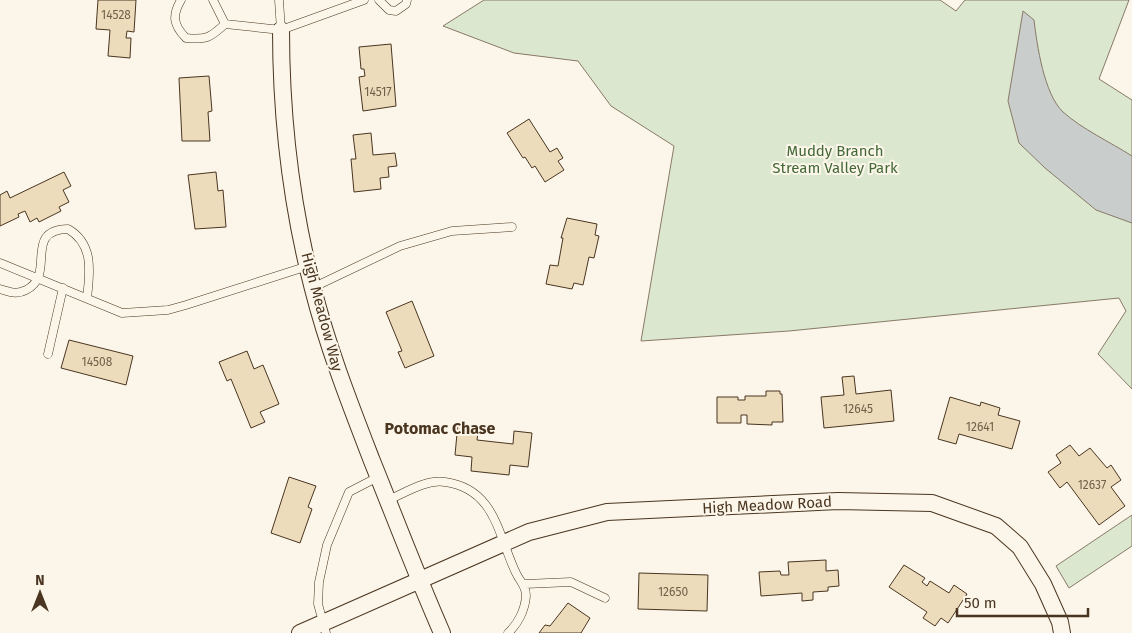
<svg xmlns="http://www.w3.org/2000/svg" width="1132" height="633" font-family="'Fira Sans',sans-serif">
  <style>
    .green { fill: #dce7d0; stroke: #887966 }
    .water { fill: #c9cecd; stroke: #887966 }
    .building { fill: #ecdcbc; stroke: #4a3520 }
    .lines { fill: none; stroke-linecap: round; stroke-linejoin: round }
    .service-casing { stroke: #4a3520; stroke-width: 9 }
    .minor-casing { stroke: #4a3520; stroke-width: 18 }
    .service { stroke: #fbf6e9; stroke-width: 8 }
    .minor { stroke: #fbf6e9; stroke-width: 16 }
    .labels { text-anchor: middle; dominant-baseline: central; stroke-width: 4; stroke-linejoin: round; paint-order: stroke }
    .number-label { font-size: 12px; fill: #725f47 }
    .park-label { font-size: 15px; fill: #436837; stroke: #fbf6e9 }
    .street-label { font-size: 15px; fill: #4a3520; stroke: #fbf6e9 }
    .neighbourhood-label { font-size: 16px; font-weight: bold; fill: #4a3520; stroke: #fbf6e9 }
  </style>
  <rect width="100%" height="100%" fill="#fbf6e9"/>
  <!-- green -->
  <path class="green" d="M 484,0 L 940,0 L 956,11 L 965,0 L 1129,0 L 1099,79 L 1132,100 L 1132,389 L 1098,354 L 1126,311 L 1119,298 L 789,331 L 641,341 L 674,146 L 611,106 L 578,61 L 514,53 L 443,26 Z
    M 1132,515 L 1132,546 L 1069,588 L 1056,566 Z"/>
  <!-- water -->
  <path class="water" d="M 1023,11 L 1034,20 C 1037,45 1044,94 1063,112 C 1082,129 1110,142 1132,156 L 1132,223 L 1096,210 L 1045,168 L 1019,143 L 1008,101 Z"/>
  <!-- building -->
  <path class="building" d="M 98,0 L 136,0 L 134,32 L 127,31 L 126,38 L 131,38 L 130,58 L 108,56 L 110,30 L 96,29 Z
    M 391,44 L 396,106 L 363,111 L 359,77 L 365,76 L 364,69 L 361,69 L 359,47 Z
    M 209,76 L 212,111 L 208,112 L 210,141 L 182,141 L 179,78 Z
    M 529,119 L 550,152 L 557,148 L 563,158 L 558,161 L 564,170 L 545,182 L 535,166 L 532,168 L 525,157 L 523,158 L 507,133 Z
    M 371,133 L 373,155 L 395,153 L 397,166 L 388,167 L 389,177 L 380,178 L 381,189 L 354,192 L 351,159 L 356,159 L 353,135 Z
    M 64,172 L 71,186 L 63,190 L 69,202 L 59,207 L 61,211 L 39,222 L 37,218 L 30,222 L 25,211 L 18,214 L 19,217 L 0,226 L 0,195 L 7,191 L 10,198 Z
    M 216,172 L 218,191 L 223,190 L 226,227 L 195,229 L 188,175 Z
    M 567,218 L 597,224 L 595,235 L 599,236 L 594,258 L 589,257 L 583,285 L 574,283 L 572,289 L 546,284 L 550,265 L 558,266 L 563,238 L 561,238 Z
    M 412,301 L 434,356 L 405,368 L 398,352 L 402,351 L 386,312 Z
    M 69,340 L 133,356 L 126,385 L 61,368 Z
    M 247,351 L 254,369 L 263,365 L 279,404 L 260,412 L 265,422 L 251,428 L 231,379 L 227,381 L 219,362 Z
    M 854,376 L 856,394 L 891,390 L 894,421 L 824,428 L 821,397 L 844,395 L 842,377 Z
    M 766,391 L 780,391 L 780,394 L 782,394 L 783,422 L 772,422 L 772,425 L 747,424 L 747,415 L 741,415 L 741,423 L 717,423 L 717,397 L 738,397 L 738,400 L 745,400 L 745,396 L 766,396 Z
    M 950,397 L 980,406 L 981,402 L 1000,408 L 998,415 L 1020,421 L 1012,449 L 959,434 L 956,444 L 938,439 Z
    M 458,423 L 479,426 L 477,440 L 513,444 L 514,431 L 532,433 L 528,467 L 510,465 L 509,475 L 471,471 L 472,457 L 455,455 Z
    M 1070,445 L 1079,456 L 1090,448 L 1107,468 L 1111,465 L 1121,480 L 1111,487 L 1125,506 L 1099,525 L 1067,482 L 1060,488 L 1048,472 L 1061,463 L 1056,455 Z
    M 289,477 L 316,486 L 308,507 L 312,509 L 300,543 L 271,533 Z
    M 826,560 L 826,571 L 838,570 L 839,586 L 828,587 L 828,591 L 813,592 L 813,600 L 802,601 L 802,593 L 761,596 L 759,572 L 780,571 L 781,575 L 789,575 L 788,562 Z
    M 904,565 L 925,578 L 922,582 L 927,586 L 930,581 L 949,593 L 954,585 L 967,594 L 948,623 L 941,618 L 935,626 L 923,618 L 927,612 L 889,587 Z
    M 639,573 L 708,575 L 707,611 L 638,609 Z
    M 568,603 L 590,618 L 581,633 L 539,633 L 545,625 L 550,626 Z"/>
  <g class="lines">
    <!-- service casing -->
    <g class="service-casing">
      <path id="service" d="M 181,0 C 172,15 173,25 186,38 C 206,40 210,38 225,24 L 281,30 L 364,0
        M 213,0 L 225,24
        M 279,0 L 281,30
        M 379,0 L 389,10 L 396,11 L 406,4 L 407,0
        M 0,263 L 122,313 L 168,310 L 186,305 L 308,266
        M 312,288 L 400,246 L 452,231 L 512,227
        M 0,289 C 9,292 17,295 26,290 C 57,275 22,230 68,229 C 94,244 90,272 87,298
        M 48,354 L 63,288
        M 388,500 C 405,493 426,479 445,482 C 496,489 498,536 516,573 C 520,582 526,585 526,596 C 525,610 518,624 508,633
        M 525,584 L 571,582 L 605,598
        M 326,633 L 318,604 L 319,582 L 327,545 L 349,492 L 378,477"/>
    </g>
    <!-- minor casing -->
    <g class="minor-casing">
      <path id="minor" d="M 281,30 C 281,117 291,204 313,289 C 328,348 350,404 372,461 C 395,518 417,576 442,633
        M 300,633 L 529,532 L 607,512 L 838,501 L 932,503 L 996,526 L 1020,547 L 1043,584 L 1060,622 L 1062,633"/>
    </g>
    <!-- service -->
    <use href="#service" class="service"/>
    <!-- minor -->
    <use href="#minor" class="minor"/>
  </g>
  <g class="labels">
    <!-- number labels -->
    <g class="number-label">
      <text x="116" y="15">14528</text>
      <text x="378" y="92">14517</text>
      <text x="97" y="362">14508</text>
      <text x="858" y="409">12645</text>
      <text x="980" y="427">12641</text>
      <text x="1092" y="485">12637</text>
      <text x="673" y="592">12650</text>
    </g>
    <!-- park labels -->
    <g class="park-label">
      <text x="835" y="151">Muddy Branch<tspan x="835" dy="17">Stream Valley Park</tspan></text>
    </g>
    <!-- street labels -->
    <g class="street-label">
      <text transform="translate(322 312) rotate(75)">High Meadow Way</text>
      <text transform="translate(767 505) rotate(-3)">High Meadow Road</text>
    </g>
    <!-- neighbourhood labels -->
    <g class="neighbourhood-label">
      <text x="440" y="428">Potomac Chase</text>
    </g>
  </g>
  <!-- north arrow -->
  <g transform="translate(40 593)" stroke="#fbf6e9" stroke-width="4" paint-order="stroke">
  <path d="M0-4L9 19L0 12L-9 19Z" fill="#4a3520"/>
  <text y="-8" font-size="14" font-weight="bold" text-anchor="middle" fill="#4a3520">N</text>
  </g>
  <!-- scale -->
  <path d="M957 608v8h131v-8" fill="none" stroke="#4a3520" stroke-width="2.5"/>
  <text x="964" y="608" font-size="15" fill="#4a3520" stroke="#fbf6e9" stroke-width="4" paint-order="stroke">50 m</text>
</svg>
